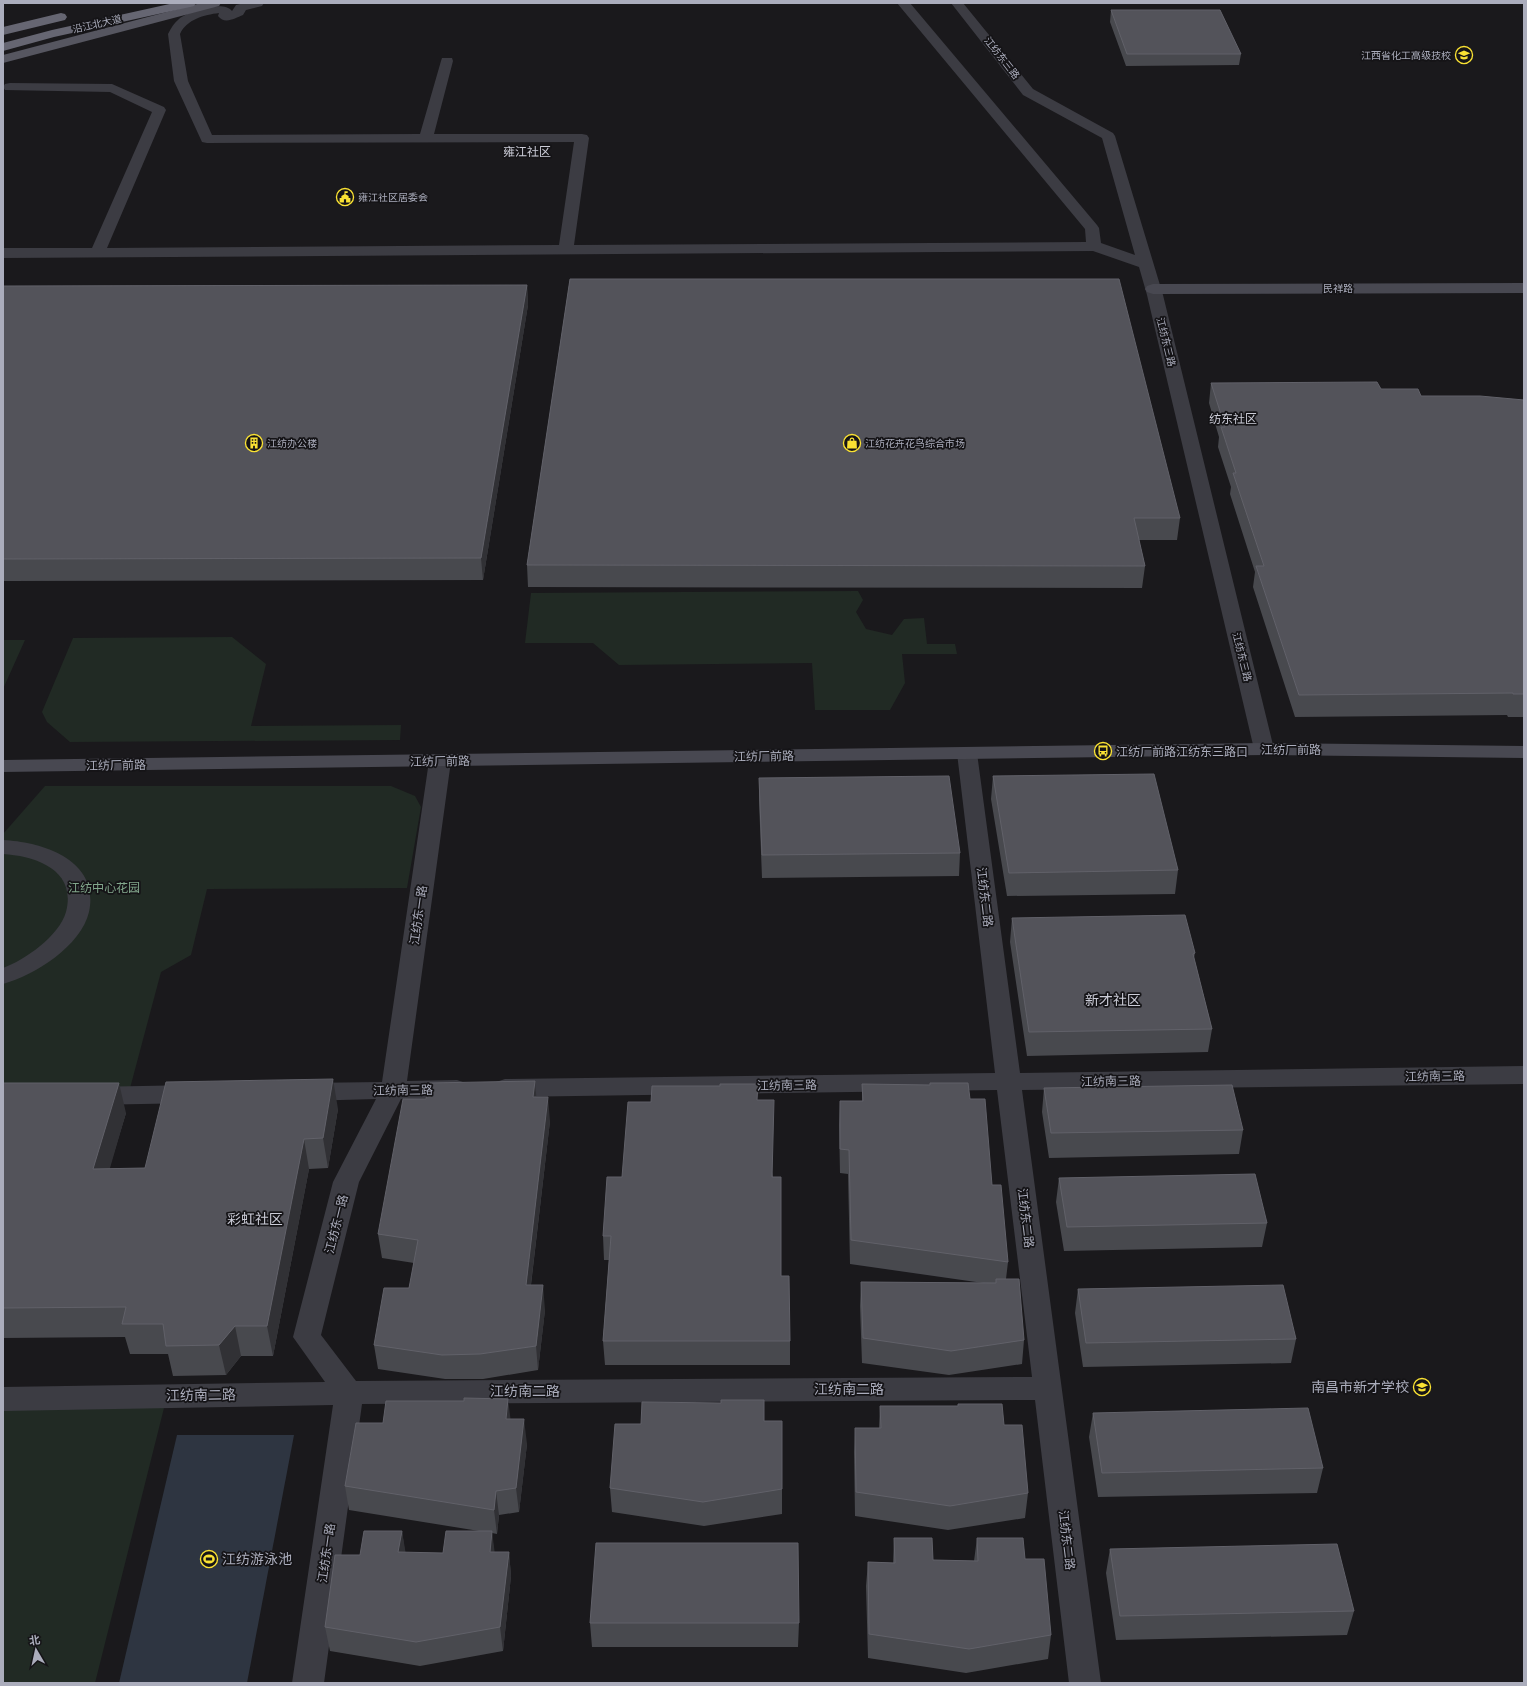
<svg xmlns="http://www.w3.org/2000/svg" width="1527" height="1686" font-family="'IBM Plex Sans','Noto Sans SC',sans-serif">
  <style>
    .green { fill: #212a24 }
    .water { fill: #2e3541 }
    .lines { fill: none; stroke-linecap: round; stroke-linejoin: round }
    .street { fill: #3c3c43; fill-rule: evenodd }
    .secondary { fill: #484851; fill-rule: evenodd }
    .primary { fill: #565660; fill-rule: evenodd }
    .highway { fill: #666672; fill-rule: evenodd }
    .wall { fill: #48494e }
    .shaded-wall { fill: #313135 }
    .building { fill: #53535a; stroke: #616169 }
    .labels { text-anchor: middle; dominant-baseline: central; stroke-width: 3.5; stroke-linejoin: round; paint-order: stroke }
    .far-street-label { font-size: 10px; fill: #abadbc; stroke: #151417 }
    .far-poi-label { font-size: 10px; fill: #abadbc; stroke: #151417; text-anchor: start }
    .far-quarter-label { font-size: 12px; fill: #cccdd8; stroke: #151417 }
    .street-label { font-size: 12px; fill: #abadbc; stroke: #151417 }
    .poi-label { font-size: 12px; fill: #abadbc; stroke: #151417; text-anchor: start }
    .park-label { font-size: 12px; fill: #82a78c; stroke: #151417 }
    .quarter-label { font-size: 14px; fill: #cccdd8; stroke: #151417 }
    .near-poi-label { font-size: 14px; fill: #abadbc; stroke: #151417; text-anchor: end }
    .near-street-label { font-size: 14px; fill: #abadbc; stroke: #151417 }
  </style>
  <rect width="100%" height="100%" fill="#1a191c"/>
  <!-- green -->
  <path class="green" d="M 858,591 L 863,600 L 856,612 L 866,629 L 892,635 L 904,619 L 924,618 L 927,644 L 955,644 L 957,654 L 902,654 L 905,683 L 890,710 L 815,710 L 812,663 L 619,665 L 593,643 L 525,643 L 531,593 Z
    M 232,637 L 266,664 L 251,726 L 401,725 L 400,740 L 70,742 L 47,722 L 42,712 L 73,638 Z
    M 3,640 L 25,640 L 3,689 Z
    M 45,786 L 391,786 L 415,796 L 421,807 L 407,888 L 207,889 L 191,955 L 161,972 L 129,1092 L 3,1093 L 3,834 Z
    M 166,1400 L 95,1683 L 3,1683 L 3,1402 Z"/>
  <!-- water -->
  <path class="water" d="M 177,1435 L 294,1435 L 247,1683 L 119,1683 Z"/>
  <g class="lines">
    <!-- street -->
    <path class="street" d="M 244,3 L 264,3 L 262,6 L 246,10 L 243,15 C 235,18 225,25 218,16 L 219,13 C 204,15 187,19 180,34 L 188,81 L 212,135 L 420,134 L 441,61 L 442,58 L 452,58 L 453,61 L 434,134 L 582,134 L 587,135 L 589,138 L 574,245 L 1086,242 L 1085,229 L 897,3 L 910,3 L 1097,225 L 1099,228 L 1101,243 L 1135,255 L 1102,138 L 1023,95 L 951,3 L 963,3 L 1033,89 L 1113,133 L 1115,136 L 1163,295 L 1274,749 L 1271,753 L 1264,755 L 1257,753 L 1254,749 L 1147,295 L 1139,267 L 1093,251 L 3,258 L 3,248 L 92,248 L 152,112 L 110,92 L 5,90 L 3,87 L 5,84 L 10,83 L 112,84 L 164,107 L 166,110 L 107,248 L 559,245 L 574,142 L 207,143 L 202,142 L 174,81 L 168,34 C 171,28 174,23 179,19 C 189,11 223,0 232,11 L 236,5 Z
      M 967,747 L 974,749 L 977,753 L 1020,1073 L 1524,1066 L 1524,1084 L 1022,1090 L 1101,1683 L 1069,1683 L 1035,1400 L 362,1404 L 324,1683 L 292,1683 L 333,1405 L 3,1411 L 3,1387 L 325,1382 L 293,1337 L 333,1182 L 376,1099 L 305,1101 L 296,1098 L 293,1092 L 296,1086 L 305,1083 L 382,1082 L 429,761 L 433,757 L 440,755 L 447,757 L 451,761 L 407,1081 L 457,1080 L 466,1083 L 469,1089 L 466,1095 L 457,1098 L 401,1099 L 359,1182 L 321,1335 L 356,1381 L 1032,1377 L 997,1090 L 505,1097 L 496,1094 L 493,1088 L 496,1082 L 505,1079 L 995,1073 L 957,753 L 960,749 Z
      M 3,840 C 43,842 100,860 89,912 C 81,946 35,975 3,984 L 3,968 C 25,960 59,936 66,912 C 77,870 36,856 3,854 Z
      M 193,1085 L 202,1088 L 205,1094 L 202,1100 L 193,1103 L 91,1105 L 82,1102 L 79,1096 L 82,1090 L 91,1087 Z"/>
    <!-- secondary -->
    <path class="secondary" d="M 1524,283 L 1524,293 L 1153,294 L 1147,292 L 1145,289 L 1147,286 L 1153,284 Z
      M 1264,743 L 1524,746 L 1524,758 L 1264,755 L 3,772 L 3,760 Z"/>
    <!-- primary -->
    <path class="primary" d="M 201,3 L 221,3 L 219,6 L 3,63 L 3,55 Z"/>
    <!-- highway -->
    <path class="highway" d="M 174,3 L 196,3 L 194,6 L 190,7 L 54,37 L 3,51 L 3,43 L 52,30 Z
      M 61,13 L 65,14 L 67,17 L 65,20 L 3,35 L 3,27 Z"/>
  </g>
  <!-- wall -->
  <path class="wall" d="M 1111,10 L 1241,54 L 1239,65 L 1126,66 L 1110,22 Z
    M 570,279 L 1180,518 L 1177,540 L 1139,540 L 1145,566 L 1142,588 L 528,587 L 527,565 Z
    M 527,285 L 528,305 L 483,580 L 3,581 L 3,286 Z
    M 1211,383 L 1381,389 L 1421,396 L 1524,400 L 1524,717 L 1508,717 L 1507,715 L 1295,717 L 1253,587 L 1255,572 L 1230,494 L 1231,487 L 1218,447 L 1219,437 L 1209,403 Z
    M 993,776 L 1178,870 L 1175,894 L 1007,896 L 991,799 Z
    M 759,778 L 960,853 L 959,876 L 762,878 L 759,801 Z
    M 1012,918 L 1195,953 L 1194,958 L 1212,1029 L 1208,1052 L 1027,1056 L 1010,942 Z
    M 535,1081 L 536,1097 L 550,1121 L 531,1285 L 545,1310 L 538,1370 L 483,1379 L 445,1379 L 378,1369 L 374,1345 L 409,1288 L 414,1263 L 382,1258 L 378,1234 Z
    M 3,1083 L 126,1113 L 109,1169 L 145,1168 L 338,1109 L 328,1168 L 309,1169 L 273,1356 L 241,1356 L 226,1375 L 173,1376 L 168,1354 L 130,1354 L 125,1337 L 3,1338 Z
    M 862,1084 L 970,1099 L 992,1185 L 1008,1262 L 1006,1279 L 1024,1340 L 1022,1364 L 949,1375 L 862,1363 L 860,1306 L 861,1282 L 983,1283 L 850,1264 L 848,1174 L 840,1173 L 839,1125 L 840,1101 L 862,1101 Z
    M 1044,1088 L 1243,1130 L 1239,1154 L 1049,1158 L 1042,1112 Z
    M 758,1100 L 773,1177 L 781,1276 L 790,1341 L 790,1365 L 605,1365 L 603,1341 L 609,1260 L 604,1260 L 603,1236 L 622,1177 L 651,1102 Z
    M 1059,1178 L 1267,1223 L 1262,1247 L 1064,1251 L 1056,1202 Z
    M 1078,1289 L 1296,1339 L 1291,1363 L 1083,1367 L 1075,1313 Z
    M 958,1404 L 1004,1425 L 1028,1493 L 1025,1518 L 948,1530 L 855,1516 L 854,1452 L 855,1428 L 879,1428 L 880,1406 L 958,1406 Z
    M 1093,1413 L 1323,1468 L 1317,1493 L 1098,1497 L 1089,1437 Z
    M 510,1419 L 527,1444 L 519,1512 L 499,1515 L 497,1534 L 492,1533 L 494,1552 L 509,1552 L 511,1576 L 503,1651 L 420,1666 L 330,1651 L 325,1627 L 360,1555 L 402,1531 L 405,1553 L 443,1553 L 479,1531 L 349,1510 L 345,1486 L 383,1423 Z
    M 764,1421 L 782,1421 L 782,1514 L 704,1526 L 612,1512 L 610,1488 Z
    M 894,1538 L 933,1560 L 974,1561 L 977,1538 L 1025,1559 L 1051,1635 L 1048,1659 L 966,1673 L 868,1658 L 866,1586 L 868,1562 L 893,1563 Z
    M 1110,1549 L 1354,1611 L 1347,1635 L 1116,1640 L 1106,1573 Z
    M 590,1623 L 799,1623 L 798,1647 L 592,1647 Z"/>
  <!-- shaded-wall -->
  <path class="shaded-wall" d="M 527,285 L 528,305 L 483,580 L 481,558 Z
    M 333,1079 L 338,1109 L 328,1168 L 323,1138 Z
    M 535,1081 L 537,1105 L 533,1097 Z
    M 119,1083 L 126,1113 L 101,1199 L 93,1169 Z
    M 548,1097 L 550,1121 L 528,1309 L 526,1285 Z
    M 304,1139 L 309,1169 L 273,1356 L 267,1326 Z
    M 543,1285 L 545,1310 L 538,1370 L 536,1346 Z
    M 235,1326 L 241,1356 L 226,1375 L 219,1345 Z
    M 508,1399 L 511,1423 L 506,1419 Z
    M 524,1419 L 527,1444 L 519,1512 L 516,1488 Z
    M 496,1491 L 499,1515 L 497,1534 L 494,1510 Z
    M 402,1531 L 406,1555 L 398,1552 Z
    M 492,1531 L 495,1555 L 490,1552 Z
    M 509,1552 L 511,1576 L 503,1651 L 500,1627 Z"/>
  <!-- building -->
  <path class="building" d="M 1111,10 L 1220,10 L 1241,54 L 1127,54 Z
    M 570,279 L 1119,279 L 1180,518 L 1134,518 L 1145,566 L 527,565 Z
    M 527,285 L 481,558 L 3,559 L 3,286 Z
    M 1377,382 L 1381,389 L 1418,389 L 1421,396 L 1480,396 L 1524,400 L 1524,694 L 1513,694 L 1513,693 L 1299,695 L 1256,566 L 1264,566 L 1233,473 L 1236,473 L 1221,427 L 1225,427 L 1211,383 Z
    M 1154,774 L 1178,870 L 1009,873 L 993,776 Z
    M 949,776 L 960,853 L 762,855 L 759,778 Z
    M 1185,915 L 1195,953 L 1193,954 L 1212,1029 L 1029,1032 L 1012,918 Z
    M 333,1079 L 323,1138 L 304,1139 L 267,1326 L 235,1326 L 219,1345 L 166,1346 L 163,1324 L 122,1324 L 126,1307 L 3,1308 L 3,1083 L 119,1083 L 93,1169 L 145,1168 L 166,1082 Z
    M 535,1081 L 533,1097 L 548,1097 L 526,1285 L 543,1285 L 536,1346 L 480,1354 L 442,1355 L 374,1345 L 384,1288 L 409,1288 L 418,1240 L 378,1234 L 403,1099 L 426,1099 L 429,1083 Z
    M 930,1083 L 968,1083 L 970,1099 L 985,1099 L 992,1185 L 1001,1185 L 1008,1262 L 851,1240 L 849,1150 L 840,1149 L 840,1101 L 863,1101 L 862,1084 L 930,1085 Z
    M 720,1084 L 758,1084 L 757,1100 L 774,1100 L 772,1177 L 781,1177 L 781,1276 L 789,1276 L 790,1341 L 603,1341 L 611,1236 L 603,1236 L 607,1177 L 622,1177 L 628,1102 L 651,1102 L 652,1086 L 720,1086 Z
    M 1232,1085 L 1243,1130 L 1051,1133 L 1044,1088 Z
    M 1255,1174 L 1267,1223 L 1067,1227 L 1059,1178 Z
    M 996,1279 L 1019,1279 L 1024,1340 L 951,1351 L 863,1338 L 861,1282 L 996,1283 Z
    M 1283,1285 L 1296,1339 L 1086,1343 L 1078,1289 Z
    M 464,1398 L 508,1399 L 506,1419 L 524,1419 L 516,1488 L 496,1491 L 494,1510 L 345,1486 L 356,1423 L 383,1423 L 386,1401 L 464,1401 Z
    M 721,1400 L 764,1400 L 764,1421 L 782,1421 L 782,1489 L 703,1502 L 610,1488 L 615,1424 L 641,1424 L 642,1402 L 721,1403 Z
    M 958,1404 L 1002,1404 L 1004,1425 L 1022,1425 L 1028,1493 L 950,1506 L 856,1492 L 855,1428 L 881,1428 L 880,1406 L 958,1406 Z
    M 1308,1408 L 1323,1468 L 1102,1473 L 1093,1413 Z
    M 364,1531 L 402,1531 L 398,1552 L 443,1553 L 446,1531 L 492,1531 L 490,1552 L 509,1552 L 500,1627 L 416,1642 L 325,1627 L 335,1555 L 360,1555 Z
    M 894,1538 L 932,1538 L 933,1560 L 978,1561 L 977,1538 L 1023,1538 L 1025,1559 L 1044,1559 L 1051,1635 L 969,1649 L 869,1634 L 868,1562 L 895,1563 Z
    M 596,1543 L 798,1543 L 799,1623 L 590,1623 Z
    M 1337,1544 L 1354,1611 L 1120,1616 L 1110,1549 Z"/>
  <!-- icons -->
  <defs>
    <g id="school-ring" transform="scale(0.9)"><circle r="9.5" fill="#151417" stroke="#fae233" stroke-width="1.5"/><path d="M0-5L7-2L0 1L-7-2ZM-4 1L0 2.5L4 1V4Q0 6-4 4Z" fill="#fae233"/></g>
    <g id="civic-ring" transform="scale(0.9)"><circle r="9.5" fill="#151417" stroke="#fae233" stroke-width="1.5"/><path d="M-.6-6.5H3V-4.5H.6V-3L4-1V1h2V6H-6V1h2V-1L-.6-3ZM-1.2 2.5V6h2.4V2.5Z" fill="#fae233"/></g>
    <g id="building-ring" transform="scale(0.9)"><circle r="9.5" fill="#151417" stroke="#fae233" stroke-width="1.5"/><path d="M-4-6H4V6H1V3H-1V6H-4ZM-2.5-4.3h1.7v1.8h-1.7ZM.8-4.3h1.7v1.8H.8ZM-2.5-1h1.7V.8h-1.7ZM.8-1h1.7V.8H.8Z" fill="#fae233"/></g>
    <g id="shop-ring" transform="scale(0.9)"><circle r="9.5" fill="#151417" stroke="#fae233" stroke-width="1.5"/><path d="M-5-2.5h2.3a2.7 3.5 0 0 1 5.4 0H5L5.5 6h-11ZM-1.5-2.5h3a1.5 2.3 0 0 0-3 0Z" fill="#fae233"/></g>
    <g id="bus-ring" transform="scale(0.9)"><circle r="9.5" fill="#151417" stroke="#fae233" stroke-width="1.5"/><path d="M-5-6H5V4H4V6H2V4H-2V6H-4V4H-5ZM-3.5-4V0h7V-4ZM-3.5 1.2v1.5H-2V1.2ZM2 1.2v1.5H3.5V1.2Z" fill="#fae233"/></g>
    <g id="stadium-ring" transform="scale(0.9)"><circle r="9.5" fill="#151417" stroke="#fae233" stroke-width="1.5"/><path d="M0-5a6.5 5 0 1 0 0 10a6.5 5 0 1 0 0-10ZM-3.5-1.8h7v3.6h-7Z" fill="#fae233"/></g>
  </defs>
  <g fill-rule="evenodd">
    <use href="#school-ring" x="1464" y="55"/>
    <use href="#civic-ring" x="345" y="197"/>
    <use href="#building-ring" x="254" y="443"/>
    <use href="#shop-ring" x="852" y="443"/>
    <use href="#bus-ring" x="1103" y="751"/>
    <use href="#school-ring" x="1422" y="1387"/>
    <use href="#stadium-ring" x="209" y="1559"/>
  </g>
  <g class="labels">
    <!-- far-street labels -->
    <g class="far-street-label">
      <text transform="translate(97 24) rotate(-13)">沿江北大道</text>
      <text transform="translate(1002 58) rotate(52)">江纺东三路</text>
      <text x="1338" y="288">民祥路</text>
      <text transform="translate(1166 342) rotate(76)">江纺东三路</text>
      <text transform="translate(1242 657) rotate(76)">江纺东三路</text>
    </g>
    <!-- far-poi labels -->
    <g class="far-poi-label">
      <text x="1451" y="55" text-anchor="end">江西省化工高级技校</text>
      <text x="358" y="197">雍江社区居委会</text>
      <text x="267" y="443">江纺办公楼</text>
      <text x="865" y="443">江纺花卉花鸟综合市场</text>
    </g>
    <!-- far-quarter labels -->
    <g class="far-quarter-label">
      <text x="527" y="151">雍江社区</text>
      <text x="1233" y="418">纺东社区</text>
    </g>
    <!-- street labels -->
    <g class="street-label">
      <text x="1291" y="749">江纺厂前路</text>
      <text transform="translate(764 756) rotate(-1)">江纺厂前路</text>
      <text transform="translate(440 761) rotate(-1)">江纺厂前路</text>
      <text transform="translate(116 765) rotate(-1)">江纺厂前路</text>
      <text transform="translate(985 897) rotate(83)">江纺东二路</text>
      <text transform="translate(418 915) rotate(-82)">江纺东一路</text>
      <text transform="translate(1435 1076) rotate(-1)">江纺南三路</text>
      <text transform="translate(1111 1081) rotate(-1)">江纺南三路</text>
      <text transform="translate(787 1085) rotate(-1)">江纺南三路</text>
      <text transform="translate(403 1090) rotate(-1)">江纺南三路</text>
      <text transform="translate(1026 1218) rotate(83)">江纺东二路</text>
      <text transform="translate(336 1224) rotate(-76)">江纺东一路</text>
      <text transform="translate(1067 1540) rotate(83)">江纺东二路</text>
      <text transform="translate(326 1553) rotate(-82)">江纺东一路</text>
    </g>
    <!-- poi labels -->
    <g class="poi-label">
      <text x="1116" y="751">江纺厂前路江纺东三路口</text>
    </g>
    <!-- park labels -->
    <g class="park-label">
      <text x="104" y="887">江纺中心花园</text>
    </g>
    <!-- quarter labels -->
    <g class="quarter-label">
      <text x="1113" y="1000">新才社区</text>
      <text x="255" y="1219">彩虹社区</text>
    </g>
    <!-- near-poi labels -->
    <g class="near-poi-label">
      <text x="1409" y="1387">南昌市新才学校</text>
      <text x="222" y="1559" text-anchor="start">江纺游泳池</text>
    </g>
    <!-- near-street labels -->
    <g class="near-street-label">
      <text x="849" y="1389">江纺南二路</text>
      <text x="525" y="1391">江纺南二路</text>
      <text transform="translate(201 1395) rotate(-1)">江纺南二路</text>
    </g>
  </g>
  <!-- border -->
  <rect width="1527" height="1686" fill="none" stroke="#abadbc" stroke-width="8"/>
  <!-- north arrow -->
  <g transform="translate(36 1650) rotate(351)" stroke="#151417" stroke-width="3" paint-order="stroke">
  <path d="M0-3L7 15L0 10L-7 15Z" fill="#abadbc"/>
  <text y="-6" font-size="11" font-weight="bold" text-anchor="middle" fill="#abadbc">北</text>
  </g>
</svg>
